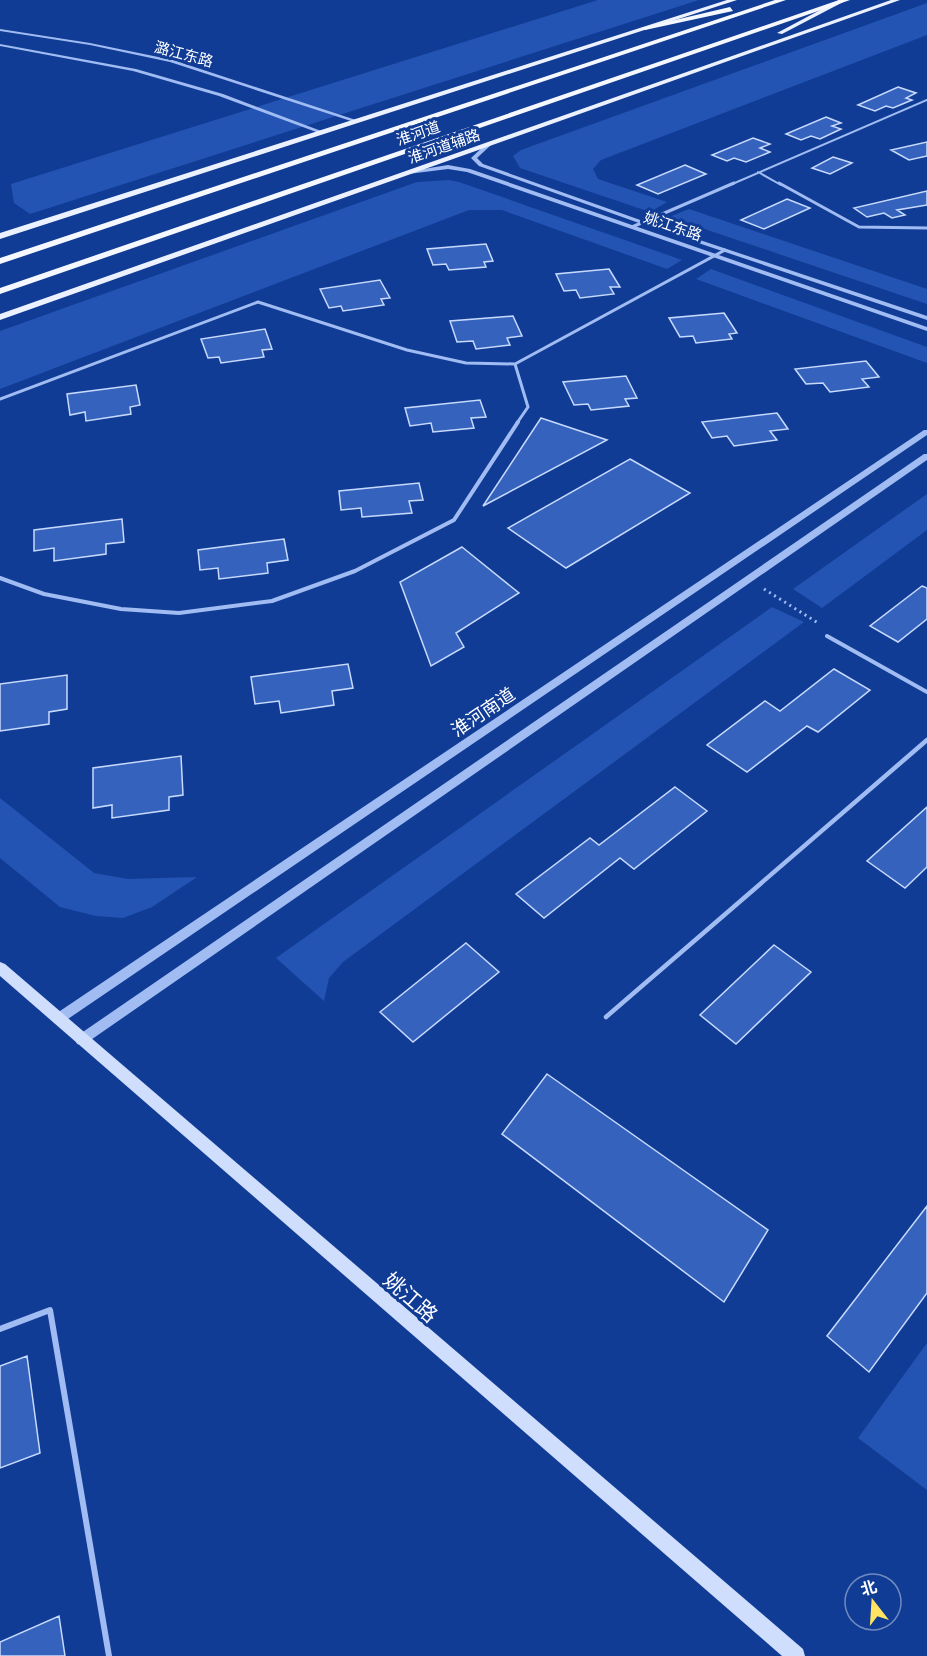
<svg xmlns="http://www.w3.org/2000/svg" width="927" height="1656" font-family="'Asap Condensed','Noto Sans SC',sans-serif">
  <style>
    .green { fill: #2354b4 }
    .building { fill: #3562bc; stroke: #c7dafd; stroke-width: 1.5 }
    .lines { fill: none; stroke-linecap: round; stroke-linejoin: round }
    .path { stroke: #a0bcf3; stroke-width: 3; stroke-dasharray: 2 4; stroke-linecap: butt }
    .service-far4 { stroke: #a0bcf3; stroke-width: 2 }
    .service-far3 { stroke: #a0bcf3; stroke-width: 3 }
    .service-far2 { stroke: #a0bcf3; stroke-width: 4 }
    .service-far1 { stroke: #a0bcf3; stroke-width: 4.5 }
    .service { stroke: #a0bcf3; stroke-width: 6 }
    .tertiary { fill: #a0bcf3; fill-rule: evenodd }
    .secondary { fill: #cfdefd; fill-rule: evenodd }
    .primary { fill: #ecf1ff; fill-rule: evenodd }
    .trunk { fill: #f6f8ff; fill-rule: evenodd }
    .labels { text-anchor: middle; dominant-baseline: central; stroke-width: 6; stroke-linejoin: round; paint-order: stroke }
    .far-street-label { font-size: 15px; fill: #fff; stroke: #113c95 }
    .street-label { font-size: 18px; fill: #fff; stroke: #113c95 }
    .near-street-label { font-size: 21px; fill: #fff; stroke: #113c95 }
  </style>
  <rect width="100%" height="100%" fill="#113c95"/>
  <!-- green -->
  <path class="green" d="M 598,0 L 699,0 L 30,214 L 14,203 L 11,184 Z
    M 927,3 L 927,35 L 601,160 L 593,169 L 598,179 L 667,202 L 650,212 L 520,168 L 513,156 L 521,150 Z
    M 449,180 L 459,182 L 682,260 L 667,269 L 502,210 L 469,210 L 0,389 L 0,331 L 417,182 Z
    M 689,209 L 927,289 L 927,304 L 669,217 Z
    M 711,269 L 927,347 L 927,363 L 696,279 Z
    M 927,494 L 927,530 L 822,608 L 793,589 Z
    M 772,607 L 804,622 L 343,962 L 329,978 L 324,1001 L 276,958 Z
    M 0,798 L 94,873 L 128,879 L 197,877 L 152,907 L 123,918 L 96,916 L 60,907 L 0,858 Z
    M 927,1343 L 927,1490 L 858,1438 Z"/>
  <!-- building -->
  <path class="building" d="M 898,87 L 916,93 L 906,98 L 912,100 L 893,108 L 886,106 L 875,111 L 858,105 Z
    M 826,117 L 841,123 L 832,126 L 841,129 L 820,139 L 811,136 L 801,140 L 786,134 Z
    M 753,138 L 770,144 L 760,148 L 770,152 L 746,162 L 734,158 L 727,161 L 712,155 Z
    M 927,142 L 927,156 L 909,160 L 891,150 Z
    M 833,157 L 852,163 L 830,174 L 812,168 Z
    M 685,165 L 706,174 L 658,194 L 637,185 Z
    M 927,191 L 927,205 L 897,210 L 905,215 L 892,218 L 884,213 L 867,217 L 854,208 Z
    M 787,199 L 810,208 L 764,229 L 741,220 Z
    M 486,244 L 493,261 L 484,262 L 486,267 L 449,270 L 446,264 L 433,265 L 427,249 Z
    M 609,269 L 620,287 L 610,287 L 614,294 L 580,298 L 576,290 L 564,291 L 556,274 Z
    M 380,280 L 390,298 L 381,299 L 384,305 L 343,311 L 341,306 L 329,308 L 320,289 Z
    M 724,313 L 737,333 L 729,334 L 732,339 L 696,343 L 693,336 L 680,337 L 669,318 Z
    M 513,316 L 522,336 L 507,338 L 510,345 L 476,349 L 473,341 L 457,342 L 450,321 Z
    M 265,329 L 272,349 L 262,350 L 264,357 L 221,363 L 219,357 L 208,358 L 201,339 Z
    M 866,361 L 879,377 L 862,379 L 869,387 L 830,392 L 823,383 L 806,384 L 795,369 Z
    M 626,376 L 637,398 L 625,399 L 629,406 L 591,410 L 588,404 L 574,405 L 563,382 Z
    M 136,385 L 140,405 L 130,407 L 131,414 L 86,421 L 85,412 L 70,415 L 67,394 Z
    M 480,400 L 486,417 L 471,418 L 474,428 L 433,432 L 431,423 L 410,426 L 405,408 Z
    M 777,413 L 788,429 L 770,431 L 777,440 L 734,446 L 727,436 L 712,438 L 702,422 Z
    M 541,418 L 607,440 L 483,506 Z
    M 630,459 L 690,493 L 566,568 L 508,528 Z
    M 419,483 L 423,500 L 409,501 L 412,513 L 362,517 L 361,508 L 341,510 L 339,491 Z
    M 122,519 L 124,542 L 106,544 L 106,554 L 54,561 L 54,548 L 34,551 L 34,530 Z
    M 284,539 L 288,560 L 267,563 L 268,573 L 219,579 L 218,568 L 200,570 L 198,550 Z
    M 462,547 L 519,593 L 456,633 L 464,647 L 431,666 L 400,582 Z
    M 922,586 L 927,588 L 927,619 L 898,642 L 870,626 Z
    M 348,664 L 353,688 L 332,691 L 334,705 L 281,713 L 279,701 L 255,704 L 251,677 Z
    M 834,669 L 870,690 L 818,732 L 807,726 L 747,772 L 707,745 L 765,701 L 780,711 Z
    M 67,675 L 67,709 L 49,712 L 49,724 L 0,731 L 0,684 Z
    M 181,756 L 183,795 L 169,797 L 169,810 L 112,818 L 112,805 L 93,808 L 93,768 Z
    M 675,787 L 707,811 L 634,869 L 620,858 L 544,918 L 516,894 L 590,838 L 599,845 Z
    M 927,807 L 927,867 L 905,888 L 867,861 Z
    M 466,943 L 499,972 L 413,1042 L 380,1012 Z
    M 774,945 L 811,972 L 736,1044 L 700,1015 Z
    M 547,1074 L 768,1230 L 724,1302 L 502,1134 Z
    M 927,1206 L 927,1293 L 869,1372 L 827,1336 Z
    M 27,1356 L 40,1453 L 0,1468 L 0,1366 Z
    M 59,1616 L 65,1656 L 0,1656 L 0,1642 Z"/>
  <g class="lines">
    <!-- path -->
    <path class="path" d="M 764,589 L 818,623"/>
    <!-- service-far4 -->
    <path class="service-far4" d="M 758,172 L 781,185
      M 730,185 L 927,100"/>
    <!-- service-far3 -->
    <path class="service-far3" d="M 779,183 L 859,227 L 927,228
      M 632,227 L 734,183
      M 515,364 L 528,407 L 517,423
      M 0,399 L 258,302 L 407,350 L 466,363 L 515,364 L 725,250"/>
    <!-- service-far2 -->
    <path class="service-far2" d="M 0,578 L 44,594 L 121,609 L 179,613 L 272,601 L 355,571 L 454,520 L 518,422
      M 827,636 L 927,692"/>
    <!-- service-far1 -->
    <path class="service-far1" d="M 606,1017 L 927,740"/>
    <!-- service -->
    <path class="service" d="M 0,1329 L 50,1310 L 109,1656"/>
    <!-- tertiary -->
    <path class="tertiary" d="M 0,29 L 90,43 L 173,60 L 359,121 L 354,122 L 170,62 L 90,45 L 0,31 Z
      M 0,44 L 136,69 L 223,94 L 324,132 L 319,133 L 219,96 L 133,71 L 0,46 Z
      M 486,144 L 491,145 L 477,158 L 483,164 L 643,221 L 927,316 L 927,320 L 639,223 L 479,166 L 471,158 Z
      M 448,165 L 470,169 L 927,327 L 927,331 L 467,172 L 448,169 L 408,174 L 405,172 Z
      M 924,430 L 927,430 L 927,435 L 62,1023 L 58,1024 L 54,1023 L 52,1019 L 54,1015 Z
      M 924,454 L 927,454 L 927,460 L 85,1044 L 81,1045 L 77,1044 L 75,1040 L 77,1036 Z"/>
    <!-- secondary -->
    <path class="secondary" d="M 0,962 L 5,964 L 803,1649 L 805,1656 L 782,1656 L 0,976 Z"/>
    <!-- primary -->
    <path class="primary" d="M 727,0 L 737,0 L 0,239 L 0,233 Z
      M 839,0 L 847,0 L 782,34 L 777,33 Z
      M 891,0 L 900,0 L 0,320 L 0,314 Z"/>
    <!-- trunk -->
    <path class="trunk" d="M 775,0 L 786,0 L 0,264 L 0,258 Z
      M 839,0 L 850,0 L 0,294 L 0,288 Z
      M 730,7 L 733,11 L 645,30 L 641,28 Z"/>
  </g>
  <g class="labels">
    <!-- far-street labels -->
    <g class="far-street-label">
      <text transform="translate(184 54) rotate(15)">潞江东路</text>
      <text transform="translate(418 133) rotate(-19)">淮河道</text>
      <text transform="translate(444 146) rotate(-19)">淮河道辅路</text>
      <text transform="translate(673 226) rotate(19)">姚江东路</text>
    </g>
    <!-- street labels -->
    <g class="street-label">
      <text transform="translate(483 712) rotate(-34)">淮河南道</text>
    </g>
    <!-- near-street labels -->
    <g class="near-street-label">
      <text transform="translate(411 1297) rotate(41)">姚江路</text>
    </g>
  </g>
  <!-- north arrow -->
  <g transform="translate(873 1602) rotate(343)"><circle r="28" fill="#113c95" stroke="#708abf" stroke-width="1.5"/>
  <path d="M0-4.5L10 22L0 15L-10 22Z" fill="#ffe462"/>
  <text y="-9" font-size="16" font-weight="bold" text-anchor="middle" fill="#ffffff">北</text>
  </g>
</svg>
